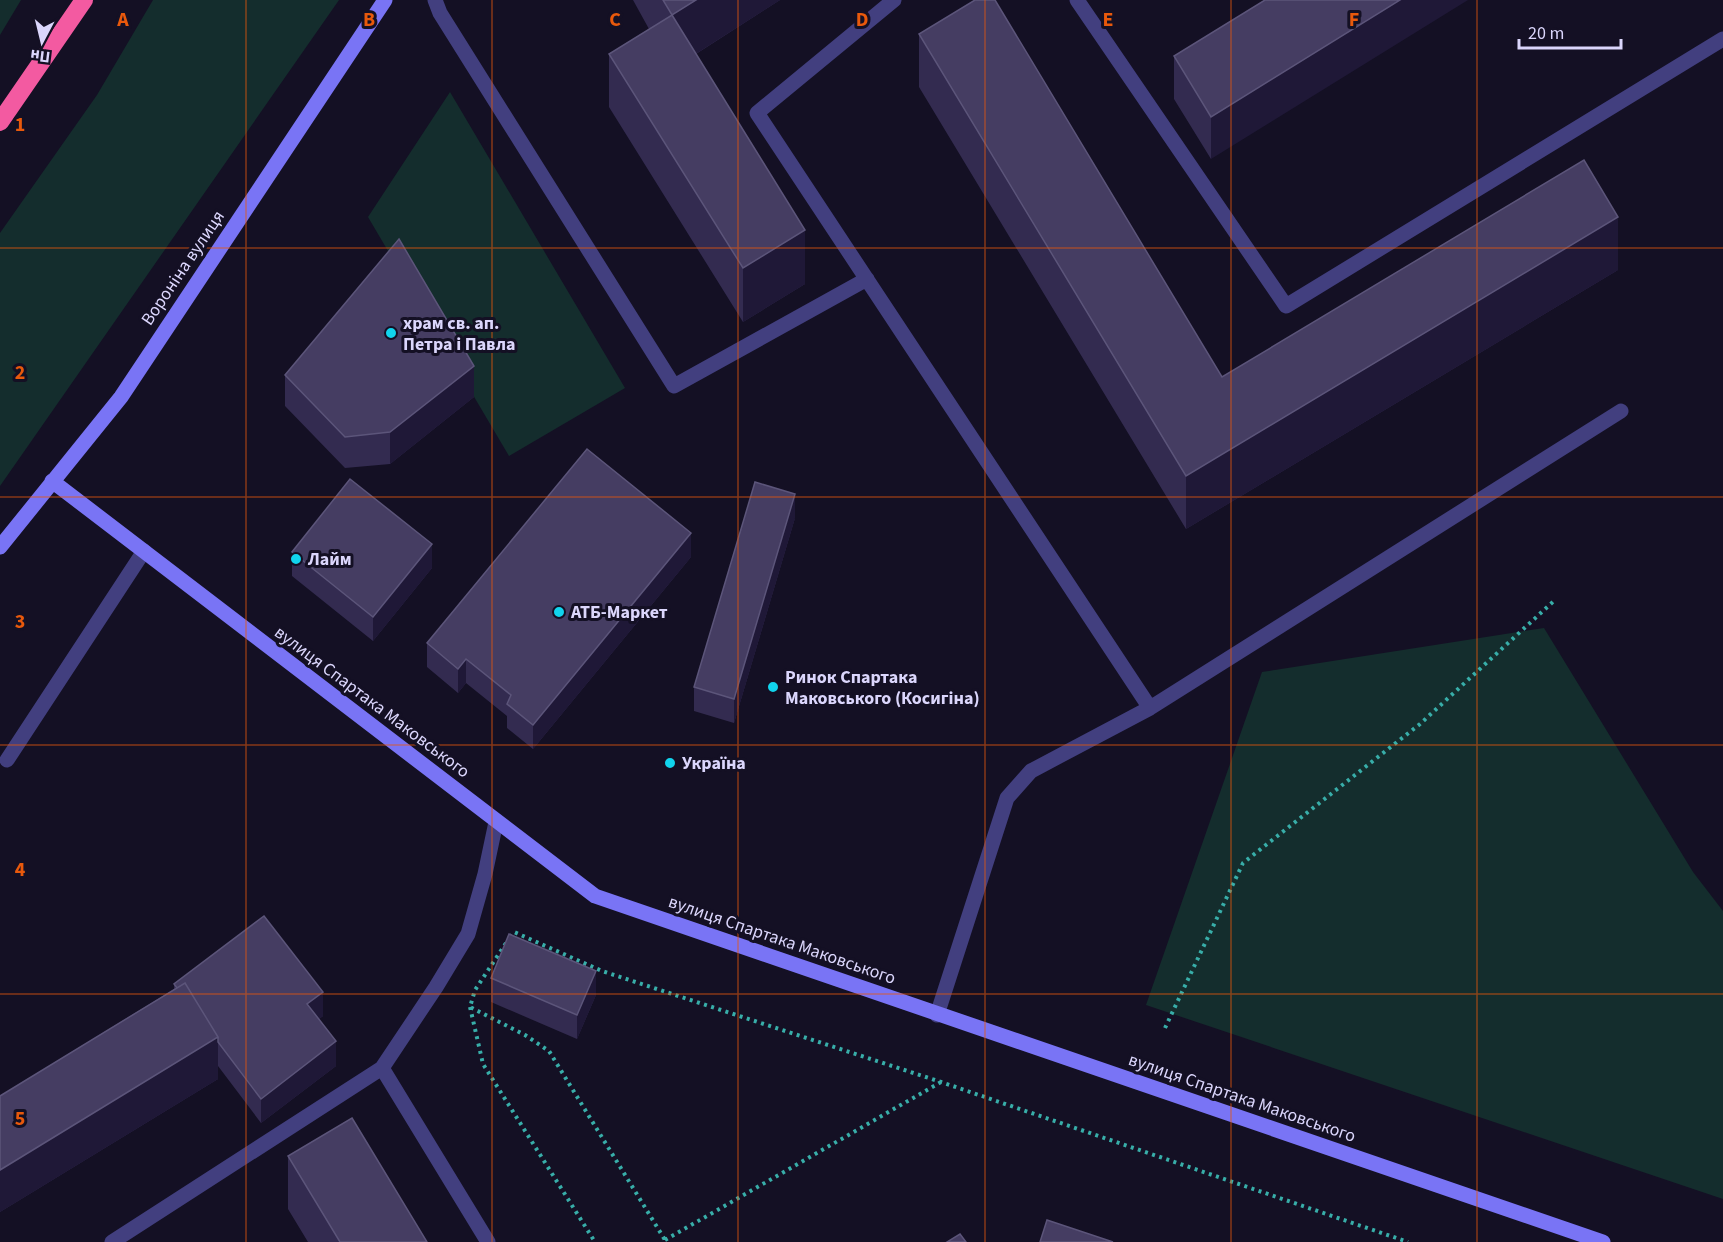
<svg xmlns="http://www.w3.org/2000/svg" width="1723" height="1242" font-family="'Source Sans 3',sans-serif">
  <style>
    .green { fill: #142d2d }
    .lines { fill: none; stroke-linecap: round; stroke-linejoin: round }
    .path { stroke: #38aea9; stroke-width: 4; stroke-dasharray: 3 4.5; stroke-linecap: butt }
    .lane { stroke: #423f7f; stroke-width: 15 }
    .secondary { stroke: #7974f5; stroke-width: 15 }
    .highway { stroke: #f35aa1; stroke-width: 18 }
    .wall { fill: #332b50 }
    .shaded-wall { fill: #1f1837 }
    .building { fill: #453d62; stroke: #5c557a; stroke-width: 1.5 }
    .grid { fill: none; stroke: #e8590c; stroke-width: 1.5; stroke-opacity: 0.55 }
    .poi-dot { fill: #11d4ed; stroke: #141024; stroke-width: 2 }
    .labels { text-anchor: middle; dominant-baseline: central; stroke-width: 6; stroke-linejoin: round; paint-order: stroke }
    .street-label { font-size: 18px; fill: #dbd6fc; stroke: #141024 }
    .poi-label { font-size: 18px; font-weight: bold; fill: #dbd6fc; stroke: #141024; text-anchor: start }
    .grid-label { font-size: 20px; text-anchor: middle; font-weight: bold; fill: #e8590c; stroke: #141024; stroke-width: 6; stroke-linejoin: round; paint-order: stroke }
  </style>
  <rect width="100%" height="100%" fill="#141024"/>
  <!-- green -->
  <path class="green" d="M 0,0 L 21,0 L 0,35 Z
    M 153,0 L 339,0 L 0,486 L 0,233 L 97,95 Z
    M 450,92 L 625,388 L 509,456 L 368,217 Z
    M 1544,628 L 1693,872 L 1723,911 L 1723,1199 L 1146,1005 L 1262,672 Z"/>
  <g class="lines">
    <!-- path -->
    <path class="path" d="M 510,937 L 514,932 L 602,971 L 941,1082 L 1408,1242
      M 506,943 L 475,990 L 470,1007 L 525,1035 L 549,1051 L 665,1240 L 663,1242
      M 470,1007 L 483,1064 L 595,1242
      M 1165,1028 L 1243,863 L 1420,724 L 1556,599
      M 665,1240 L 941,1082"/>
    <!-- lane -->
    <path class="lane" d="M 435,0 L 440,13 L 674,386 L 867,279
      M 894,0 L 757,113 L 1150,708 L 1031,771 L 1007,798 L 937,1015
      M 1077,0 L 1286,306 L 1723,39
      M 1150,708 L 1621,411
      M 7,760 L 144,551
      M 112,1242 L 382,1068
      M 488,1242 L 382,1068 L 436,987 L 468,934 L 485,874 L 496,822"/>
    <!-- secondary -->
    <path class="secondary" d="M 52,481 L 595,896 L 1603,1242
      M 0,547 L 121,397 L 385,0"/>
    <!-- highway -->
    <path class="highway" d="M 0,122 L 84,0"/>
  </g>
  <!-- wall -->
  <path class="wall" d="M 633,0 L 780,0 L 696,54 L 805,284 L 743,322 L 609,107 L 609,54 L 649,29 Z
    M 1265,0 L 1211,159 L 1174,99 L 1174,56 Z
    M 919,34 L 1222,377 L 1618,270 L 1186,529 L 919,87 Z
    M 285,375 L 474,397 L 390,464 L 345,468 L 285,406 Z
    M 795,518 L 734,723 L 694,711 L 694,687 Z
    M 292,552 L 432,568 L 373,641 L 292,576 Z
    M 691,557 L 533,749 L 507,728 L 507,716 L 466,683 L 458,693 L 427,667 L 427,643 Z
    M 491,978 L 596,995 L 577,1039 L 491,1002 Z
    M 174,984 L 323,1016 L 319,1019 L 336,1066 L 261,1123 L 218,1066 L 218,1079 L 0,1212 L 0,1096 L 174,989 Z
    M 288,1156 L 427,1242 L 308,1242 L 288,1209 Z"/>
  <!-- shaded-wall -->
  <path class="shaded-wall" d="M 696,0 L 780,0 L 672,69 L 672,15 Z
    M 1400,0 L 1468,0 L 1211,159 L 1211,117 Z
    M 1618,217 L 1618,270 L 1186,529 L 1186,476 Z
    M 805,230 L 805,284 L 743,322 L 743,268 Z
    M 474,366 L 474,397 L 390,464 L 390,432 Z
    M 795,494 L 795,518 L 734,723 L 734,699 Z
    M 691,533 L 691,557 L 533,749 L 533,725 Z
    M 432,544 L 432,568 L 373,641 L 373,617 Z
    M 466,659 L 466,683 L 458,693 L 458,669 Z
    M 596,971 L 596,995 L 577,1039 L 577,1015 Z
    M 323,992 L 323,1016 L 307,1028 L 307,1004 Z
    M 218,1037 L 218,1079 L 0,1212 L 0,1170 Z
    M 336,1041 L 336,1066 L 261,1123 L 261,1099 Z"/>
  <!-- building -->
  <path class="building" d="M 663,0 L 696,0 L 672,15 Z
    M 975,0 L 995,0 L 1222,377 L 1584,160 L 1618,217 L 1186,476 L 919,34 Z
    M 1265,0 L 1400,0 L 1211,117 L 1174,56 Z
    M 672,15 L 805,230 L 743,268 L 609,54 Z
    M 399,239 L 474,366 L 390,432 L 345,437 L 285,375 Z
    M 587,449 L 691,533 L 533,725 L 507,704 L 511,695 L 466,659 L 458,669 L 427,643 Z
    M 350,479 L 432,544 L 373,617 L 292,552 Z
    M 755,482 L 795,494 L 734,699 L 694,687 Z
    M 264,916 L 323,992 L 307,1004 L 336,1041 L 261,1099 L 218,1042 L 218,1037 L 185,983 L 177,988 L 174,984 Z
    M 509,934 L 596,971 L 577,1015 L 491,978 Z
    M 185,983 L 218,1037 L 0,1170 L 0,1096 Z
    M 352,1118 L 427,1242 L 340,1242 L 288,1156 Z
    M 1047,1220 L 1113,1242 L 1040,1242 Z
    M 960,1234 L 966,1242 L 947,1242 Z"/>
  <!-- grid -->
  <path class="grid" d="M 246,0 L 246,1242M 492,0 L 492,1242M 738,0 L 738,1242M 985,0 L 985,1242M 1231,0 L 1231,1242M 1477,0 L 1477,1242M 0,248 L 1723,248M 0,497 L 1723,497M 0,745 L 1723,745M 0,994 L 1723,994"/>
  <!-- markers -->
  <g class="poi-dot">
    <circle cx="391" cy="333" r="6"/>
    <circle cx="296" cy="559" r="6"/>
    <circle cx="559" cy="612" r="6"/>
    <circle cx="773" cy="687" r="6"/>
    <circle cx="670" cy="763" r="6"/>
  </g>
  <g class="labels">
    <!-- street labels -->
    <g class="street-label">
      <text transform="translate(183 268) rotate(-56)">Вороніна вулиця</text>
      <text transform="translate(372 702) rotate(37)">вулиця Спартака Маковського</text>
      <text transform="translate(782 940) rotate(19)">вулиця Спартака Маковського</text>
      <text transform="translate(1242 1098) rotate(19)">вулиця Спартака Маковського</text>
    </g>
    <!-- poi labels -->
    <g class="poi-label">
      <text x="403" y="323">храм св. ап.<tspan x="403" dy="21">Петра і Павла</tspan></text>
      <text x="308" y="559">Лайм</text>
      <text x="571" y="612">АТБ-Маркет</text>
      <text x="785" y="677">Ринок Спартака<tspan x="785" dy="21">Маковського (Косигіна)</tspan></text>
      <text x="682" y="763">Україна</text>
    </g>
  </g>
  <g class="grid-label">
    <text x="123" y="26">A</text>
    <text x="369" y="26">B</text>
    <text x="615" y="26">C</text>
    <text x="862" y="26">D</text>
    <text x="1108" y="26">E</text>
    <text x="1354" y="26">F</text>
    <text x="20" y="131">1</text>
    <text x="20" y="379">2</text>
    <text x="20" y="628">3</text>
    <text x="20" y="876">4</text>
    <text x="20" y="1125">5</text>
  </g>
  <!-- north arrow -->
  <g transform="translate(42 42) rotate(187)" stroke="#141024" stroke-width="4.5" paint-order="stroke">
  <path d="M0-4.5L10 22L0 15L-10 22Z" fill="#dbd6fc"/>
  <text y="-9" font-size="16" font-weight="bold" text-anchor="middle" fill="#dbd6fc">Пн</text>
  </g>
  <!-- scale -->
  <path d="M1519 39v9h102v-9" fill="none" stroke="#dbd6fc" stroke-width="3"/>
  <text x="1528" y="39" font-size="18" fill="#dbd6fc" stroke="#141024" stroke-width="4.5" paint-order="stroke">20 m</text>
</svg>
